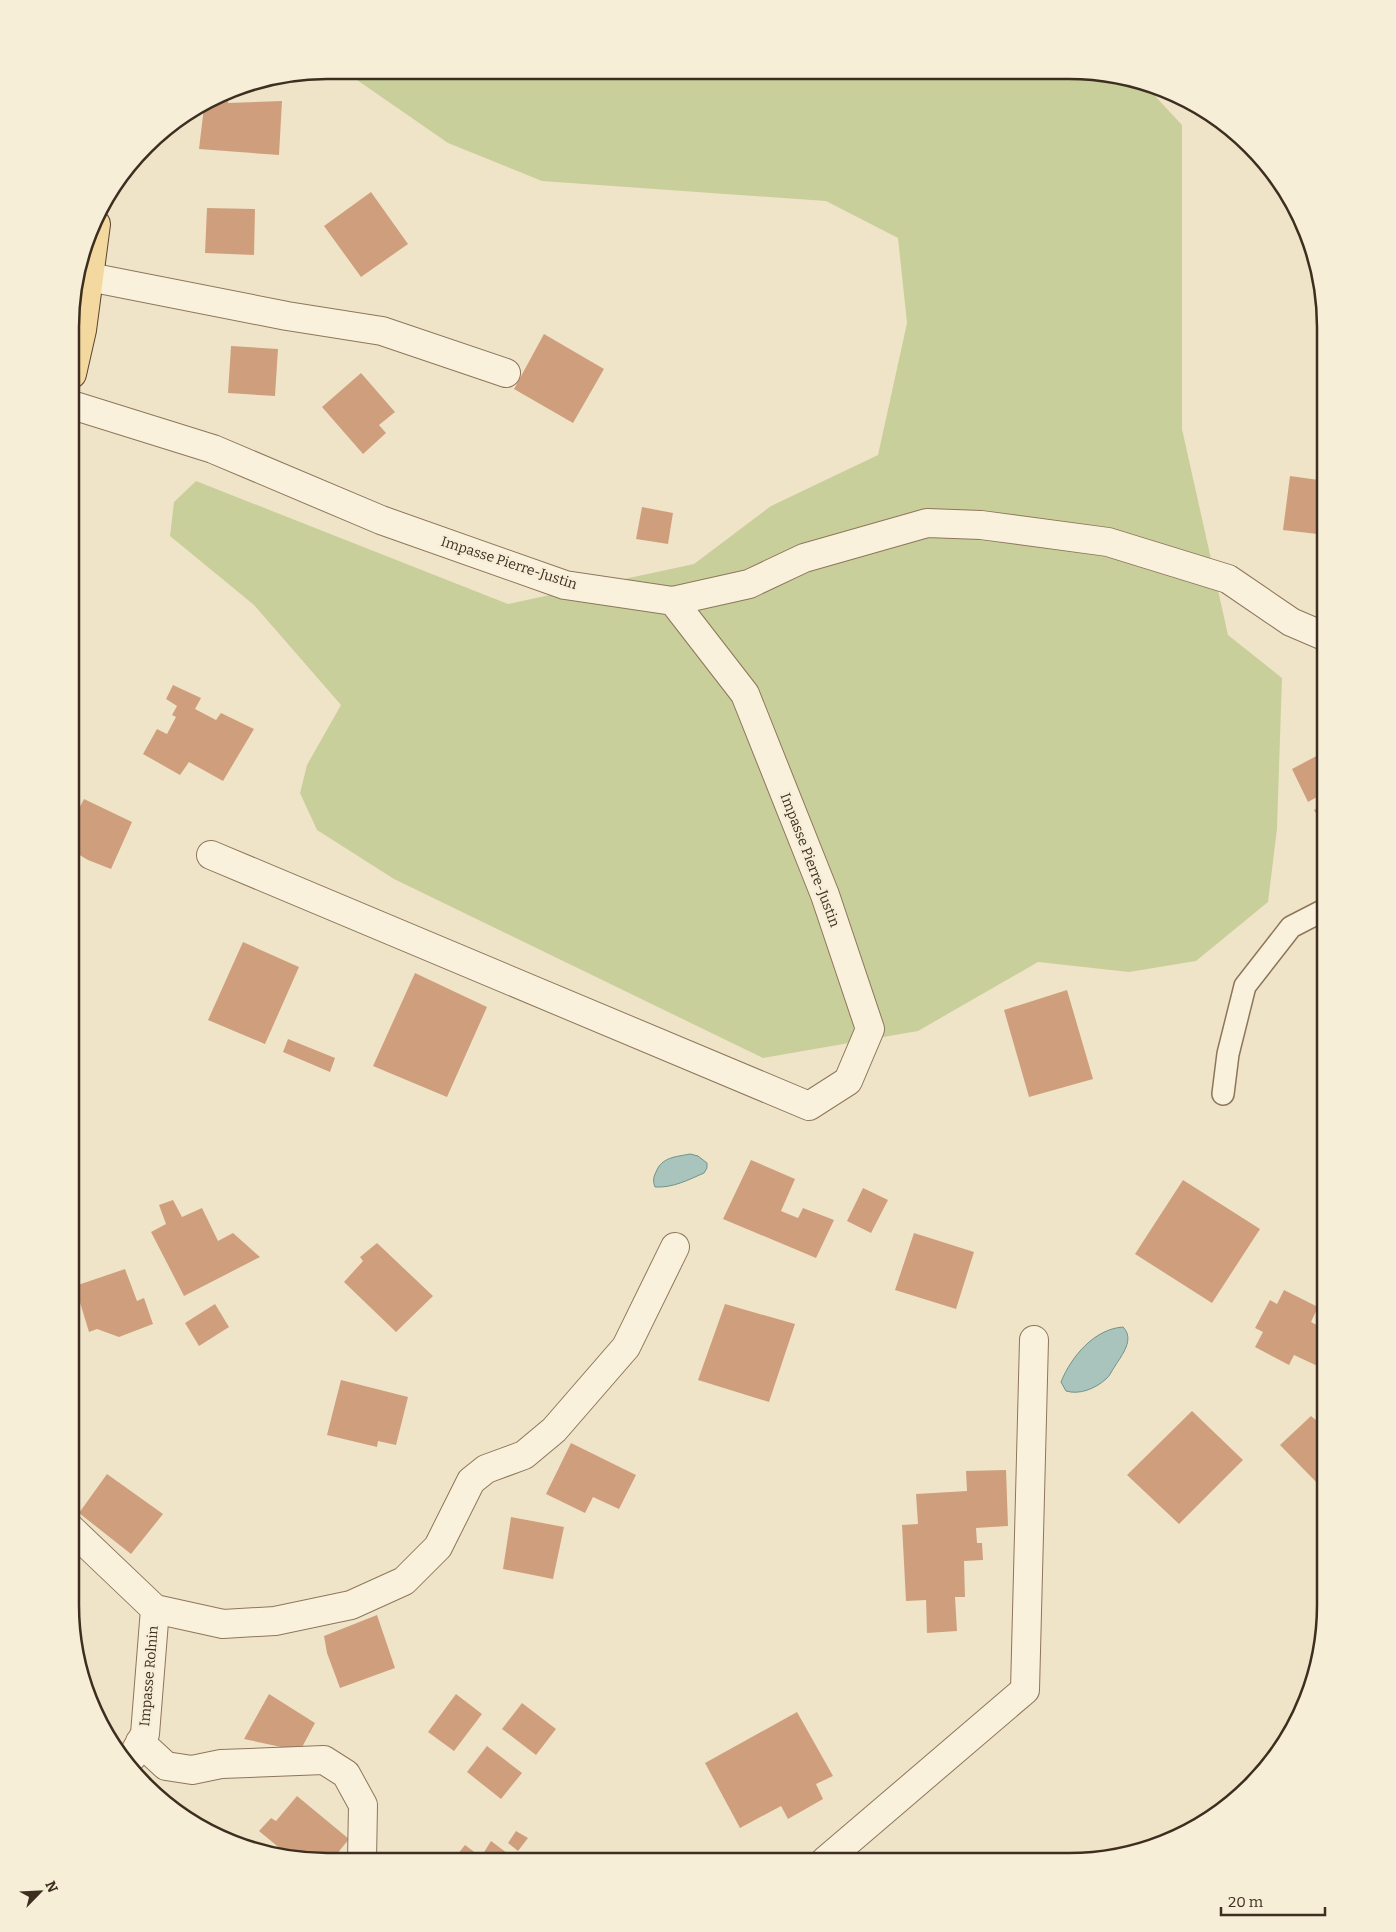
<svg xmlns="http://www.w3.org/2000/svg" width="1396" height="1932" font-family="Bitter,serif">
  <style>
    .green { fill: #c9cf9b }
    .water { fill: #a9c4bc; stroke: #6f938a }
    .building { fill: #cf9f7d }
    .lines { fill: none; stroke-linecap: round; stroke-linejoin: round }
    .lane-casing { stroke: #8d765c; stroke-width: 24 }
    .street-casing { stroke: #8d765c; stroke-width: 30 }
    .primary-casing { stroke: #5b4430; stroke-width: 30 }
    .lane { stroke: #faf1dc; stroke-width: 21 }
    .street { stroke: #faf1dc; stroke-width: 28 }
    .primary { stroke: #f3d9a0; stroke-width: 28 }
    .labels { text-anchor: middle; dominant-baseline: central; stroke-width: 5; stroke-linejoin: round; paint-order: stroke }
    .street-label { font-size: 14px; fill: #3d2e20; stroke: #f7eed8 }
    .rim { fill: none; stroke: #3d2e20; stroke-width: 2.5 }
  </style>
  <rect width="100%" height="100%" fill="#f0e4c8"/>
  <!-- green -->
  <path class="green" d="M 353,70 L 1103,72 L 1143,83 L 1182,125 L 1182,429 L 1228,635 L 1282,678 L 1277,829 L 1268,902 L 1196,961 L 1129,972 L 1038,962 L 918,1031 L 763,1058 L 394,879 L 317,830 L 300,793 L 307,765 L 341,705 L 254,605 L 170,536 L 174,502 L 196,481 L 508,604 L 694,564 L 771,506 L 878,455 L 907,323 L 898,238 L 826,201 L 542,181 L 448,143 L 357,80 Z"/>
  <!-- water -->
  <path class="water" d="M 690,1154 L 698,1156 L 707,1163 L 707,1168 L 704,1173 C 688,1180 673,1188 655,1187 C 653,1182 653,1178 656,1172 C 662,1157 675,1157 690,1154 Z
    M 1123,1327 C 1135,1339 1122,1355 1115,1366 C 1112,1370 1110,1376 1106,1379 C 1095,1389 1079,1395 1066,1391 L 1061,1382 C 1071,1357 1094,1329 1123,1327 Z"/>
  <!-- building -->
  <path class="building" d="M 229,92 L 228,103 L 282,101 L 279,155 L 199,149 L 204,107 Z
    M 371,192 L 408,244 L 361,277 L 324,226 Z
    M 207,208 L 255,209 L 254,255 L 205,253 Z
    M 544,334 L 604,369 L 573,423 L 514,389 Z
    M 231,346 L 278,349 L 275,396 L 228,393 Z
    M 361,373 L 395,412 L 379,425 L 386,433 L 363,454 L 322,407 Z
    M 1290,476 L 1326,481 L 1326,535 L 1283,530 Z
    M 642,507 L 673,513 L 668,544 L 636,539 Z
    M 173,685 L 201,698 L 195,709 L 216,720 L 221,713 L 254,729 L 223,781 L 189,762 L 180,775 L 143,754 L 157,729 L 167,734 L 176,717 L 172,715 L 177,706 L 166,699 Z
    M 1324,752 L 1326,792 L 1308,802 L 1292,769 Z
    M 84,799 L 132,822 L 111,869 L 88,860 L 71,850 L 71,824 Z
    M 1326,803 L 1326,831 L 1314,810 Z
    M 243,942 L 299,967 L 265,1044 L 208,1020 Z
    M 415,973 L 487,1007 L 447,1097 L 373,1066 Z
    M 1067,990 L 1093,1079 L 1029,1097 L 1004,1010 Z
    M 1319,992 L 1326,992 L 1326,1084 L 1320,1084 Z
    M 288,1039 L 335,1058 L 330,1072 L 283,1052 Z
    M 751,1160 L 795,1179 L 781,1211 L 798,1218 L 803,1208 L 834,1220 L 816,1258 L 723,1219 Z
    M 1183,1180 L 1260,1229 L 1212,1303 L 1135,1254 Z
    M 863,1188 L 888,1200 L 871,1233 L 847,1221 Z
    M 173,1200 L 182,1217 L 202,1208 L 218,1241 L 233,1233 L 260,1257 L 184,1296 L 151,1232 L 166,1224 L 159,1205 Z
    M 914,1233 L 974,1252 L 956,1309 L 895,1290 Z
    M 377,1243 L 433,1296 L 396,1332 L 344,1282 L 363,1261 L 360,1257 Z
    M 125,1269 L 137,1301 L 144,1298 L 153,1324 L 119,1337 L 97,1329 L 89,1332 L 75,1286 Z
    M 1284,1290 L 1318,1307 L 1311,1322 L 1326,1330 L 1326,1370 L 1294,1355 L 1289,1365 L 1255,1347 L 1263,1332 L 1255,1328 L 1270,1300 L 1277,1304 Z
    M 215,1304 L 229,1327 L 199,1346 L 185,1323 Z
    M 725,1304 L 795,1324 L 769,1402 L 698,1380 Z
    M 341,1380 L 408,1397 L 396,1445 L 378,1441 L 377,1447 L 327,1435 Z
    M 1192,1411 L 1243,1460 L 1179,1524 L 1127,1475 Z
    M 1311,1416 L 1326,1428 L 1325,1479 L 1319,1485 L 1280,1445 Z
    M 571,1443 L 636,1475 L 619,1509 L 593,1497 L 585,1513 L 546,1494 Z
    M 1006,1470 L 1008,1526 L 976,1528 L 977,1543 L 982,1543 L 983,1560 L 964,1561 L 965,1597 L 955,1597 L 957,1631 L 927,1633 L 926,1600 L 906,1601 L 902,1525 L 918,1524 L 916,1494 L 967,1491 L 966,1471 Z
    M 107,1474 L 163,1514 L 131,1554 L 79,1513 Z
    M 511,1517 L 564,1527 L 553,1579 L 503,1569 Z
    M 377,1615 L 395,1668 L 340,1688 L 327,1653 L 324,1636 Z
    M 269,1694 L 315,1723 L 300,1751 L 244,1739 Z
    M 456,1694 L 482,1714 L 454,1751 L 428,1732 Z
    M 522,1703 L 556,1729 L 536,1755 L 502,1729 Z
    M 797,1712 L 833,1776 L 816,1784 L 823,1799 L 788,1819 L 781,1806 L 740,1828 L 705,1763 Z
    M 487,1746 L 522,1773 L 501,1799 L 467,1772 Z
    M 297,1796 L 349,1839 L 332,1860 L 294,1860 L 259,1831 L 271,1818 L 276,1821 Z
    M 516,1831 L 528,1838 L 518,1851 L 508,1843 Z
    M 491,1841 L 507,1853 L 501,1860 L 453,1860 L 465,1845 L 481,1857 Z"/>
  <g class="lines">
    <!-- lane casing -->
    <g class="lane-casing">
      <path id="lane" d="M 1223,1094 L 1228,1054 L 1245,986 L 1291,927 L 1326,909"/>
    </g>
    <!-- street casing -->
    <g class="street-casing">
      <path id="street" d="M 89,277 L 287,316 L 382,331 L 506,373
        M 72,405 L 213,449 L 381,520 L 565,585 L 673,601 L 745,694 L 825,895 L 870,1029 L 848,1081 L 809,1106 L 211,855
        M 673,601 L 749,584 L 804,558 L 927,523 L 981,525 L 1108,542 L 1228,579 L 1291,622 L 1326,637
        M 70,1528 L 155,1609 L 145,1734 L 132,1757 L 125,1764
        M 155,1609 L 223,1624 L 275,1621 L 351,1605 L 404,1581 L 438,1547 L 471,1481 L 486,1469 L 524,1455 L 554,1430 L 626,1347 L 675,1247
        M 140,1742 L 166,1766 L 192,1770 L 221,1764 L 324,1760 L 346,1774 L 363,1805 L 362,1860
        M 825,1861 L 1025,1690 L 1034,1340"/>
    </g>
    <!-- primary casing -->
    <g class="primary-casing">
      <path id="primary" d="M 72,374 L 82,330 L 96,224"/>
    </g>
    <!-- lane -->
    <use href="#lane" class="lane"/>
    <!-- street -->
    <use href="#street" class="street"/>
    <!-- primary -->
    <use href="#primary" class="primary"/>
  </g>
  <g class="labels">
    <!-- street labels -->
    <g class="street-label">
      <text transform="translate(509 563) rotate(18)">Impasse Pierre-Justin</text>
      <text transform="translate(810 860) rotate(69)">Impasse Pierre-Justin</text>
      <text transform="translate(149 1676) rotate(-85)">Impasse Rolnin</text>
    </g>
  </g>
  <!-- crop -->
  <path d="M0 0H1396V1932H0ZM327 79H1069A248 248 0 0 1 1317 327V1605A248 248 0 0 1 1069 1853H327A248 248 0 0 1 79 1605V327A248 248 0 0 1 327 79Z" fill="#f7eed8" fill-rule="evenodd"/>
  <path class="rim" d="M327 79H1069A248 248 0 0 1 1317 327V1605A248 248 0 0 1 1069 1853H327A248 248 0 0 1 79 1605V327A248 248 0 0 1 327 79Z"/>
  <!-- north arrow -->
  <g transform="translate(40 1892) rotate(66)" stroke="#f7eed8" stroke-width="4" paint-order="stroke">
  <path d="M0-4L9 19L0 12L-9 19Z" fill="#3d2e20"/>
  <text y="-8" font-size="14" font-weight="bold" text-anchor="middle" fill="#3d2e20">N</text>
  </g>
  <!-- scale -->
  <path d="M1221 1907v8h104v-8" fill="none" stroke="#3d2e20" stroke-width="2.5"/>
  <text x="1228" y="1907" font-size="15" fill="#3d2e20" stroke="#f7eed8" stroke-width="4" paint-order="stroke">20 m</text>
</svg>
